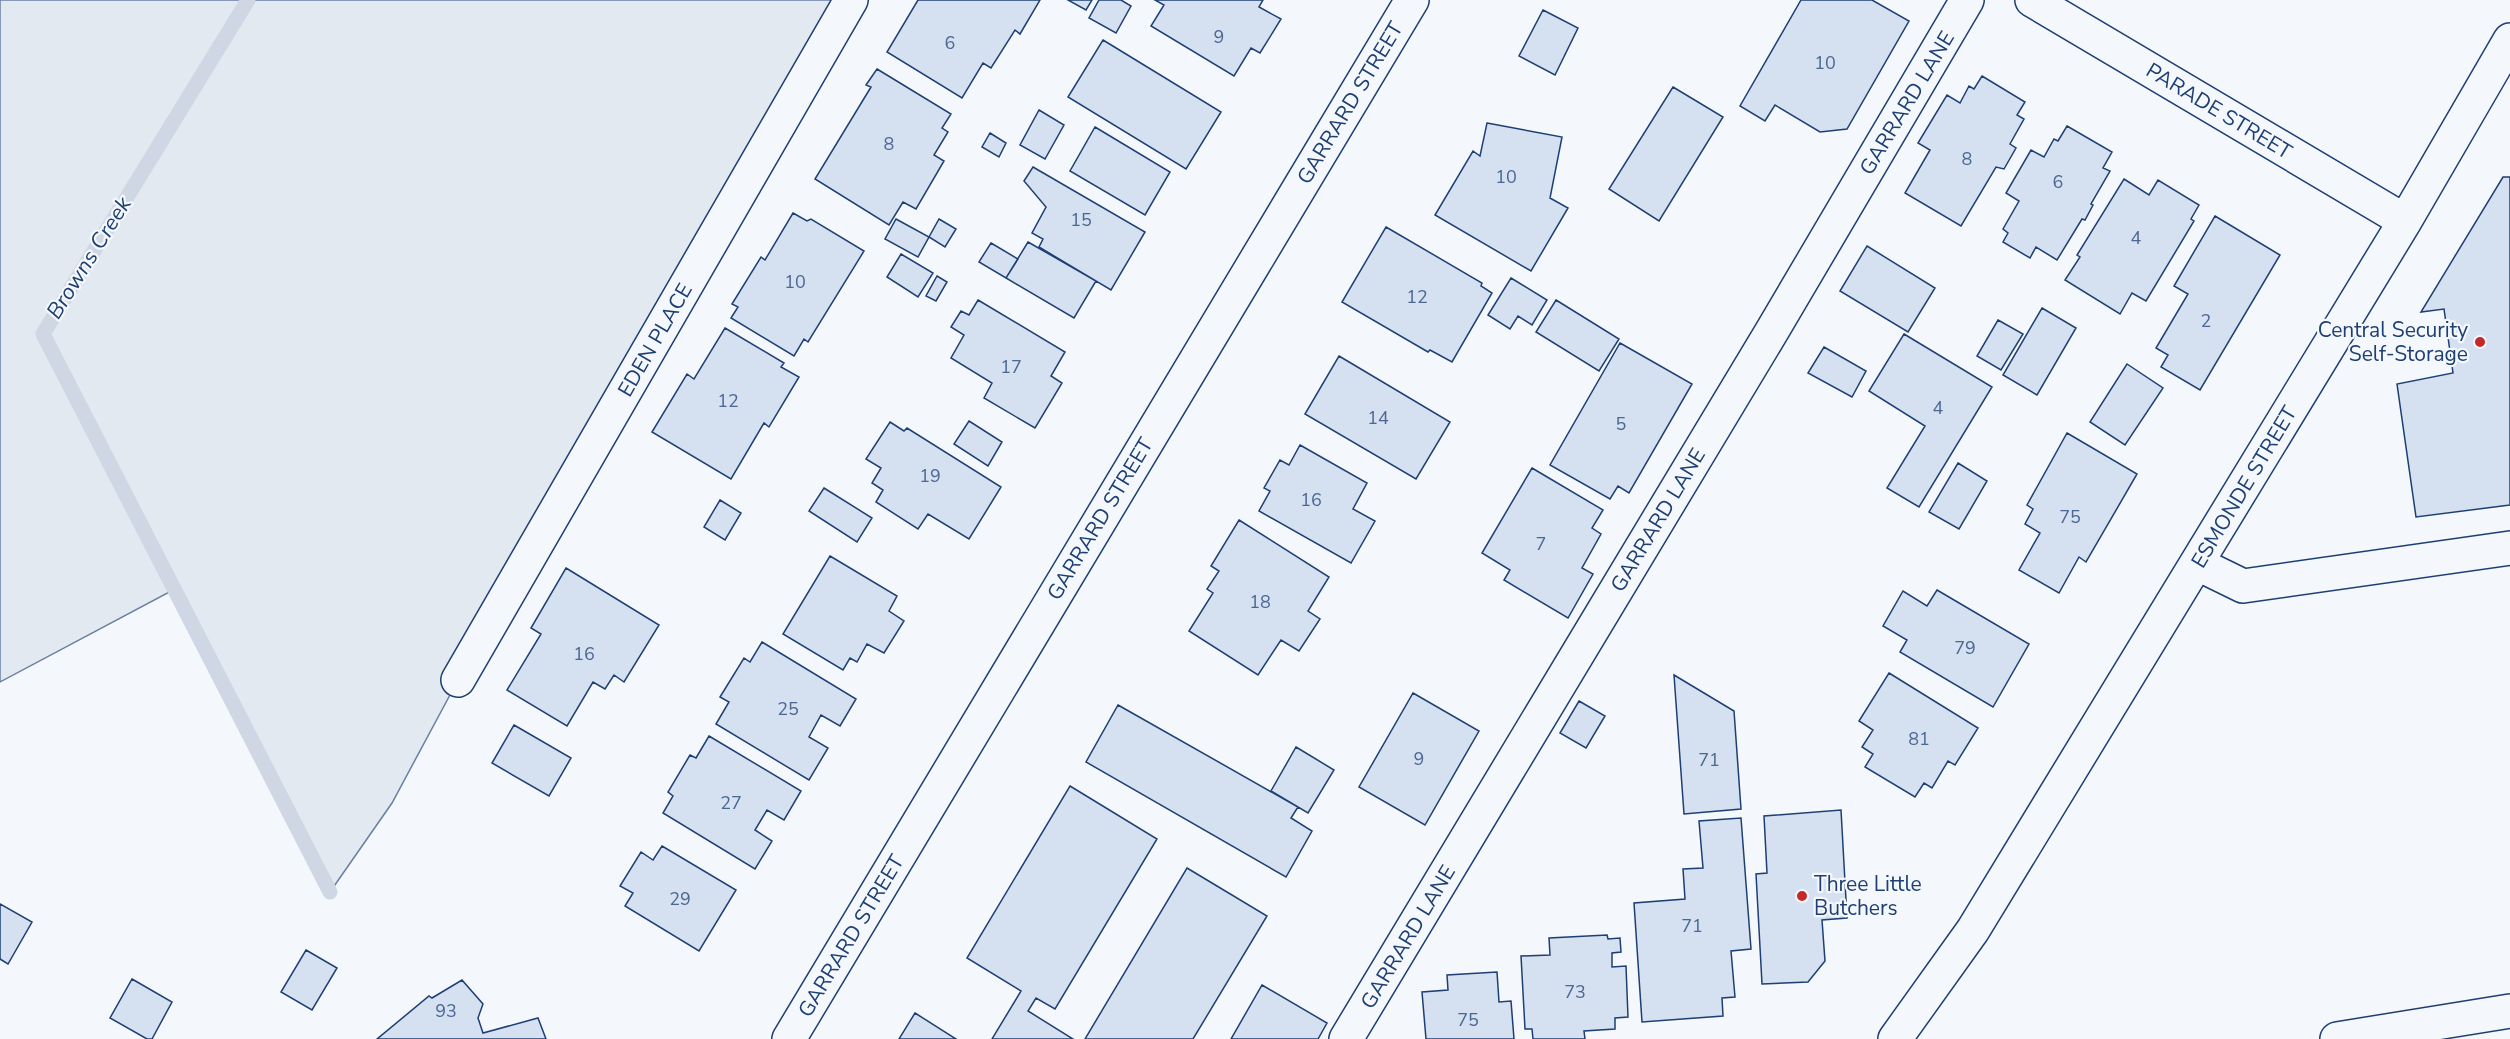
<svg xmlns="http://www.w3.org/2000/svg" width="2510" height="1039" font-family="'Nunito Sans',sans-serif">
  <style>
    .green { fill: #e3e9f0; stroke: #687fa3; stroke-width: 1.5 }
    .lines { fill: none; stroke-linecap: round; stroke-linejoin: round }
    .stream { stroke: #cfd7e4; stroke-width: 15 }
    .building { fill: #d5e0f0; stroke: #1d3f73; stroke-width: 1.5 }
    .street-casing { stroke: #1d3f73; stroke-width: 36 }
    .secondary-casing { stroke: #1d3f73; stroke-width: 36 }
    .street { stroke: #f4f7fb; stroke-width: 33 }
    .secondary { stroke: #f4f7fb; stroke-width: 33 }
    .poi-dot { fill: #c62828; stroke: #f4f7fb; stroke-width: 2 }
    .labels { text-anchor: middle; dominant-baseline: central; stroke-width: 4.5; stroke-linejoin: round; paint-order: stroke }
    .number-label { font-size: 18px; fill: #4b6792 }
    .street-label { font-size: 21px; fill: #1d3f73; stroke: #f4f7fb }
    .poi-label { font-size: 21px; fill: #1d3f73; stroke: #f4f7fb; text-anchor: end }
    .water-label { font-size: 22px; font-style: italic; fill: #1d3f73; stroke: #f4f7fb }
  </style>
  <rect width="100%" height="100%" fill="#f4f7fb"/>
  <!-- green -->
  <path class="green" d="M 0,0 L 851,0 L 458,680 L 392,803 L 330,892 L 173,590 L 0,682 Z"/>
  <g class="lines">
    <!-- stream -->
    <path class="stream" d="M 248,0 L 43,334 L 330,892"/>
  </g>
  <!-- building -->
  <path class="building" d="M 918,0 L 1040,0 L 1020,34 L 1015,30 L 991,68 L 983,63 L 962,98 L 887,52 Z
    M 1068,0 L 1092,0 L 1086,10 Z
    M 1099,0 L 1121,0 L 1131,6 L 1116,33 L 1089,18 Z
    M 1155,0 L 1263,0 L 1259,7 L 1281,19 L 1260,53 L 1251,48 L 1234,76 L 1151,26 L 1164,5 Z
    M 1801,0 L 1872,0 L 1909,21 L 1847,129 L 1820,132 L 1775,105 L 1765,121 L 1740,106 Z
    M 1543,10 L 1578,28 L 1555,75 L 1519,56 Z
    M 1103,40 L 1221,112 L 1186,169 L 1068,97 Z
    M 877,69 L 951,114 L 942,128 L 948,132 L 934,155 L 944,161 L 916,209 L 903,202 L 889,225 L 815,179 L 871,87 L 866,85 Z
    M 1982,76 L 2025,102 L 2017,115 L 2024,119 L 2010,144 L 2016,148 L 2004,169 L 1996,167 L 1961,226 L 1905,193 L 1930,150 L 1918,143 L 1947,95 L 1960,103 L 1969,86 L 1974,89 Z
    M 1673,87 L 1723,117 L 1659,221 L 1609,189 Z
    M 1039,110 L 1064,125 L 1045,159 L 1020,145 Z
    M 1487,123 L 1562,137 L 1550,198 L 1568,208 L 1531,271 L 1435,215 L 1473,151 L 1480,156 Z
    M 2067,126 L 2112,152 L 2103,168 L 2110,171 L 2091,204 L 2093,205 L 2085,220 L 2082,219 L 2057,260 L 2036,247 L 2030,258 L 2003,242 L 2008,233 L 2003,229 L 2019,201 L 2006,193 L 2031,150 L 2044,157 L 2054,139 L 2058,141 Z
    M 1095,127 L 1170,172 L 1145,215 L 1070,171 Z
    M 990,133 L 1006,143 L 999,157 L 982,147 Z
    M 1033,167 L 1145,232 L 1111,290 L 1039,247 L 1043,239 L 1032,233 L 1046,207 L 1024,181 Z
    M 2503,177 L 2510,177 L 2510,505 L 2416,517 L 2397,384 L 2453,373 L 2444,309 L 2421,312 Z
    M 2124,179 L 2149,195 L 2158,180 L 2199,205 L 2191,219 L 2194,221 L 2146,301 L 2132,293 L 2120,314 L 2065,280 L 2080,257 L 2077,255 Z
    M 793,213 L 807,221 L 811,219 L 864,251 L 808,342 L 804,339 L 794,356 L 731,318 L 738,307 L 732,304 L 761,257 L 765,260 Z
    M 2215,216 L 2280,255 L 2200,390 L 2161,367 L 2168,355 L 2156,348 L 2188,294 L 2174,286 Z
    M 896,219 L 929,237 L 918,257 L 885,239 Z
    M 939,219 L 956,229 L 945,247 L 929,237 Z
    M 1386,227 L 1482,283 L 1481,286 L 1492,293 L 1452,362 L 1430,350 L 1428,352 L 1342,302 Z
    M 1028,242 L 1096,281 L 1074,318 L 1006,278 Z
    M 991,243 L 1018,259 L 1006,278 L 979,262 Z
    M 1867,246 L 1935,288 L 1908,332 L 1840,291 Z
    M 901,254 L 933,273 L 918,297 L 887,277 Z
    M 937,276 L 947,282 L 936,301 L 926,296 Z
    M 1511,278 L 1547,300 L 1532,325 L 1518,316 L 1510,329 L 1488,315 Z
    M 978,300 L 1065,352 L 1051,376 L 1062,383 L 1035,428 L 984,398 L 992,383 L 951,358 L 964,335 L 951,327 L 961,311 L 969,315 Z
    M 1556,300 L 1619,339 L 1599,371 L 1536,332 Z
    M 2042,308 L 2076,328 L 2037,395 L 2003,375 Z
    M 1998,320 L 2023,334 L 2001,370 L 1977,356 Z
    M 725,328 L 784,363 L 781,367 L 799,377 L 769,427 L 764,423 L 731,479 L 652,432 L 687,374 L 694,379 Z
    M 1904,334 L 1992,387 L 1919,507 L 1887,488 L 1925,426 L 1869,391 Z
    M 1620,343 L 1692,384 L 1629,493 L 1618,486 L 1610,499 L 1550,465 Z
    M 1824,347 L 1866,371 L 1852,397 L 1808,373 Z
    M 1339,356 L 1450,422 L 1416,479 L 1305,414 Z
    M 2127,364 L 2163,388 L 2125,445 L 2090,422 Z
    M 969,421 L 1002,442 L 988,466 L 954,444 Z
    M 890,422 L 904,431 L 907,428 L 1001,487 L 969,539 L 928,514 L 918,529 L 876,502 L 883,490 L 872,483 L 881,468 L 866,459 Z
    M 2067,433 L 2137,474 L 2086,562 L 2079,557 L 2059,593 L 2019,570 L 2040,533 L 2025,524 L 2033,509 L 2027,505 Z
    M 1300,445 L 1367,483 L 1353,509 L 1375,521 L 1351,563 L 1259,511 L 1270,491 L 1264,488 L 1280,460 L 1289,465 Z
    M 1958,463 L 1987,481 L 1959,529 L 1929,512 Z
    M 1532,468 L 1603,510 L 1592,528 L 1601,534 L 1582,568 L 1593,574 L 1568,618 L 1504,580 L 1510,570 L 1482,553 Z
    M 824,488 L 872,518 L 857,542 L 809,511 Z
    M 720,500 L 741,513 L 725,540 L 704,527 Z
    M 1239,520 L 1329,577 L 1308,611 L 1320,619 L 1299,651 L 1281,640 L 1258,675 L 1189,631 L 1213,593 L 1207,589 L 1219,571 L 1211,566 Z
    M 830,556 L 897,596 L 889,611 L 904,621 L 884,653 L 867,644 L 857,662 L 850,658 L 843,670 L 783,634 Z
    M 566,568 L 659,625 L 624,682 L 614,675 L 605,689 L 593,682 L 567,726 L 507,690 L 541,634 L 531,628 Z
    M 1937,590 L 2029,644 L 1993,707 L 1900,652 L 1907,640 L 1883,626 L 1903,591 L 1927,606 Z
    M 762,642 L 856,699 L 840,726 L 821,715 L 809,737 L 828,748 L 809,780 L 716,724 L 729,702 L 720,697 L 744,658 L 750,662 Z
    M 1889,673 L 1978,728 L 1955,765 L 1948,761 L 1932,788 L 1924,783 L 1915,797 L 1865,767 L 1873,754 L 1862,747 L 1873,730 L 1859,721 Z
    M 1674,675 L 1734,711 L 1741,809 L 1684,814 Z
    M 1413,693 L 1479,731 L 1425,825 L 1359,787 Z
    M 1579,701 L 1605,716 L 1586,748 L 1560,733 Z
    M 1118,705 L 1298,807 L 1291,818 L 1312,831 L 1286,877 L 1086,762 Z
    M 514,725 L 571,758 L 549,796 L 492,763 Z
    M 709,736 L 801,791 L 784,820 L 767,810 L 755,830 L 772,841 L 755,869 L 663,813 L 673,796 L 668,792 L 690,755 L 696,758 Z
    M 1296,747 L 1334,770 L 1308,813 L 1271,791 Z
    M 1070,786 L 1157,839 L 1055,1009 L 1036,998 L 1028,1011 L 1073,1039 L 992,1039 L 1021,991 L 967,958 Z
    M 1841,810 L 1847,918 L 1822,920 L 1825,961 L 1808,982 L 1762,984 L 1756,874 L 1767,873 L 1764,816 Z
    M 1741,818 L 1751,949 L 1731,951 L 1735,997 L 1722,998 L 1723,1016 L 1642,1022 L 1634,903 L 1685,899 L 1683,869 L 1703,868 L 1699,821 Z
    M 662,846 L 736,890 L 699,951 L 625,906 L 633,893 L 620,886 L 641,852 L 653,860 Z
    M 1187,868 L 1267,916 L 1193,1039 L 1085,1039 Z
    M 0,904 L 32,922 L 8,964 L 0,959 Z
    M 1607,935 L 1608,939 L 1620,938 L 1621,952 L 1612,953 L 1612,967 L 1626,966 L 1628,1017 L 1615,1018 L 1615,1029 L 1584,1031 L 1585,1039 L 1533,1039 L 1532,1029 L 1525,1029 L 1521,956 L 1550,955 L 1549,938 Z
    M 306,950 L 337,968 L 312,1010 L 281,992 Z
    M 1497,972 L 1499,1002 L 1511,1001 L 1514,1039 L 1426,1039 L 1422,992 L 1448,990 L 1447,975 Z
    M 132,979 L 172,1002 L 152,1039 L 147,1039 L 110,1018 Z
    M 462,980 L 483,1004 L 478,1018 L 483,1033 L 538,1018 L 546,1039 L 377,1039 L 429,996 L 432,998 Z
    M 1262,985 L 1327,1023 L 1318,1039 L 1231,1039 Z
    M 915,1013 L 956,1039 L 899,1039 Z"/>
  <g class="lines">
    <!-- street casing -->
    <g class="street-casing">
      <path id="street" d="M 2032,0 L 2405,221
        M 2198,564 L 2243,586 L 2510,548
        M 458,680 L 851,0
        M 789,1039 L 1412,0
        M 1346,1039 L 1772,331 L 1967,0
        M 1895,1039 L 1973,930 L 2405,221 L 2510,40"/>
    </g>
    <!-- secondary casing -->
    <g class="secondary-casing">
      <path id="secondary" d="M 2337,1039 L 2510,1011"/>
    </g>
    <!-- street -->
    <use href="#street" class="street"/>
    <!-- secondary -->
    <use href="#secondary" class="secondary"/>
  </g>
  <!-- markers -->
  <g class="poi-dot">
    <circle cx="2480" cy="342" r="6"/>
    <circle cx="1802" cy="896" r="6"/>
  </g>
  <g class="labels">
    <!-- number labels -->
    <g class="number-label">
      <text x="1219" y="37">9</text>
      <text x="950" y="43">6</text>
      <text x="1825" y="63">10</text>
      <text x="889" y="144">8</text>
      <text x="1967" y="159">8</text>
      <text x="1506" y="177">10</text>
      <text x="2058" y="182">6</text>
      <text x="1081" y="220">15</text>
      <text x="2136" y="238">4</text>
      <text x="795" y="282">10</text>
      <text x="1417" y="297">12</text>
      <text x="2206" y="321">2</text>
      <text x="1011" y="367">17</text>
      <text x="728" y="401">12</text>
      <text x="1938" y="408">4</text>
      <text x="1378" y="418">14</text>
      <text x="1621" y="424">5</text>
      <text x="930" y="476">19</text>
      <text x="1311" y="500">16</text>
      <text x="2070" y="517">75</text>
      <text x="1541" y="544">7</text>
      <text x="1260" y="602">18</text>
      <text x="1965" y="648">79</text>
      <text x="584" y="654">16</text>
      <text x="788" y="709">25</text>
      <text x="1919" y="739">81</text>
      <text x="1419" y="759">9</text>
      <text x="1709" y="760">71</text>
      <text x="731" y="803">27</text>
      <text x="680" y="899">29</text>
      <text x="1692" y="926">71</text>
      <text x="1575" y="992">73</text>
      <text x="446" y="1011">93</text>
      <text x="1468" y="1020">75</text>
    </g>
    <!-- street labels -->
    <g class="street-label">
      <text transform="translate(1350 103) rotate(-59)">GARRARD STREET</text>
      <text transform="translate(1907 103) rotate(-59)">GARRARD LANE</text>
      <text transform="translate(2219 111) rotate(31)">PARADE STREET</text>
      <text transform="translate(655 340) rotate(-60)">EDEN PLACE</text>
      <text transform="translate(2244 487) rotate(-59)">ESMONDE STREET</text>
      <text transform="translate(1100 519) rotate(-59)">GARRARD STREET</text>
      <text transform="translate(1658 520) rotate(-59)">GARRARD LANE</text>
      <text transform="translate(851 936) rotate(-59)">GARRARD STREET</text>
      <text transform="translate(1408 937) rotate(-59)">GARRARD LANE</text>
    </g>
    <!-- poi labels -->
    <g class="poi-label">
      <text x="2468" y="330">Central Security<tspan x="2468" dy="24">Self-Storage</tspan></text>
      <text x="1814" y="884" text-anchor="start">Three Little<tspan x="1814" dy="24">Butchers</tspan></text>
    </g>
    <!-- water labels -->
    <g class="water-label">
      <text transform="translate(89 258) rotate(-58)">Browns Creek</text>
    </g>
  </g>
</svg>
